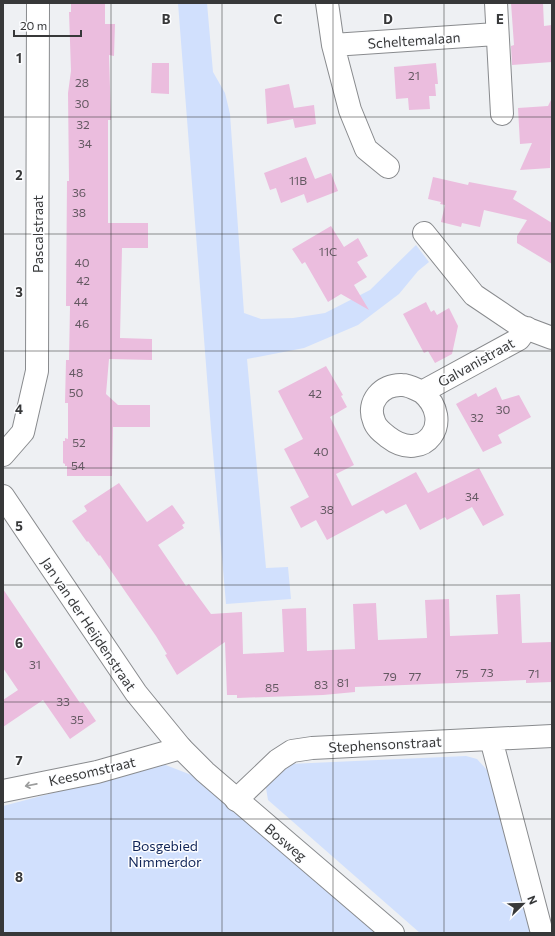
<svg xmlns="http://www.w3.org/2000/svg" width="555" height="936" font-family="Commissioner,sans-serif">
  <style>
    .green { fill: #d1e0fd }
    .building { fill: #ebbdde }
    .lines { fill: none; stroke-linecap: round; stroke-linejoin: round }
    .street-casing { stroke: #898b8e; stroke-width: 24 }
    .secondary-casing { stroke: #898b8e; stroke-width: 24 }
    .street { stroke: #fff; stroke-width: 22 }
    .secondary { stroke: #fff; stroke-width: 22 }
    .oneway { stroke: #9b9c9c }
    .grid { fill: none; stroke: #373839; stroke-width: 1; stroke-opacity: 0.55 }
    .labels { text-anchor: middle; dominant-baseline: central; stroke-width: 3; stroke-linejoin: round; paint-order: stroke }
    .number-label { font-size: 12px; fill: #645962 }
    .street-label { font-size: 14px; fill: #373839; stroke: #fcfdff }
    .park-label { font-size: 14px; fill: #102559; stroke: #fcfdff }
    .grid-label { font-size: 13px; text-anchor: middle; font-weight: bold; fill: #373839; stroke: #fcfdff; stroke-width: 3; stroke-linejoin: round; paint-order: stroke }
  </style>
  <rect width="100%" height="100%" fill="#eef0f3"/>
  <!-- green -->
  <path class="green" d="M 178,3 L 207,3 L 213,72 L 225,93 L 230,114 L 244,313 L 261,319 L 293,318 L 325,313 L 370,290 L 416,245 L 429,262 L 418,271 L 399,294 L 358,325 L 304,348 L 247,359 L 266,568 L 288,567 L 291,599 L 226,604 L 211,429 Z
    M 466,756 L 477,759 L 487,770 L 533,933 L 420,933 L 268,800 L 266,788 L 269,778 L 289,764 Z
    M 163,764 L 194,776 L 377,933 L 3,933 L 3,806 Z"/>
  <!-- building -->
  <path class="building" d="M 71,3 L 105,4 L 105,24 L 115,24 L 114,56 L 109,55 L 111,120 L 108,120 L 108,223 L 148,223 L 148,248 L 122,248 L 120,338 L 152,339 L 152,360 L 109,359 L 106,394 L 118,405 L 150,405 L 150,427 L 113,427 L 112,476 L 67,476 L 67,466 L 65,466 L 65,464 L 63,463 L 63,441 L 65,441 L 65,438 L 68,439 L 68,403 L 65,403 L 66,360 L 69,360 L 70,306 L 66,306 L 67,181 L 69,181 L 68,93 L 71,71 L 69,12 L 71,12 Z
    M 511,3 L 543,3 L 544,26 L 552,25 L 552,62 L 512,65 L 511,46 L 514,45 Z
    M 152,63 L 169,63 L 169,94 L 151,93 Z
    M 436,63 L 438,84 L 435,84 L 436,96 L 429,96 L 430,109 L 409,110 L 408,98 L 396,99 L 394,67 Z
    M 289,84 L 294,108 L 314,105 L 316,124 L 295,128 L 293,119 L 267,124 L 265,89 Z
    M 552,98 L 550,168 L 520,170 L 532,143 L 520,144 L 518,108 L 548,106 Z
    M 306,157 L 315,179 L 331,173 L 338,191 L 307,203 L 304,194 L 281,203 L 276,188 L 270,190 L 264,173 Z
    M 433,177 L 468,185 L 469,182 L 517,191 L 513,199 L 552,223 L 552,264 L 517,243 L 517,236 L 527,220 L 484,210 L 480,227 L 462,223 L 461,227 L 441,222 L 445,205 L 440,204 L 441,202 L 428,199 Z
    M 331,226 L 344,247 L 358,238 L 368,256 L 357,262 L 367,277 L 354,285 L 369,310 L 341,294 L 328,302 L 305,262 L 302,264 L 292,249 Z
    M 426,302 L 431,312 L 434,310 L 437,315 L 449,308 L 458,326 L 452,354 L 435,363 L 428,351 L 424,353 L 403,314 Z
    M 326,366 L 343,395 L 341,396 L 347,407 L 330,417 L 354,465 L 336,474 L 352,506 L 416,472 L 428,493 L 479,468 L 504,515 L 483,526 L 472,507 L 447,520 L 445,517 L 420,530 L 406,504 L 386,514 L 383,510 L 327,540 L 316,520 L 301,528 L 290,507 L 309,497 L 284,449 L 303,439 L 278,391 Z
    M 496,387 L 502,400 L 519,395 L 531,417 L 498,435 L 502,443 L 483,452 L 456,404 L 476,393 L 478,397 Z
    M 119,483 L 147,522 L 172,505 L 173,506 L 185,523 L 182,525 L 184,528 L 158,545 L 186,586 L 189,584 L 211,614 L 242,612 L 243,654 L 284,652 L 282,609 L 306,608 L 307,651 L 355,649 L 353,604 L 376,603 L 378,640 L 427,638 L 425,600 L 449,599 L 450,636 L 498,634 L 496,595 L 520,594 L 522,643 L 552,642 L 552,682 L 526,683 L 526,680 L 355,687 L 355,692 L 323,695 L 237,698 L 237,695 L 227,695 L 225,642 L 177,675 L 165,655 L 167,654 L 156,636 L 100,555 L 99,556 L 88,541 L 87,542 L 72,521 L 87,511 L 84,506 Z
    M 3,589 L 80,703 L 83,702 L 96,721 L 70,739 L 43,700 L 3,727 L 3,700 L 18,690 L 3,668 Z"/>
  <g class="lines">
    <!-- street casing -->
    <g class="street-casing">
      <path id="street" d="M 327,3 L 333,45 L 350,110 L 366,149 L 388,167
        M 496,3 L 502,114
        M 333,45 L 496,34
        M 424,233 L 474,295 L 520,326 L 552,338
        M 422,392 C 456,421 424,465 388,437 C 383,433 376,428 374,421 C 366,402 382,384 402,385 C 409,385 415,389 422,392 L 519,339 L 527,328
        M 3,455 L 23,432 L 37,371 L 38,3
        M 491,739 L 542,933
        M 3,791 L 97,772 L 181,748
        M 236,800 L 278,760 L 292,751 L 312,748 L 552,736"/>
    </g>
    <!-- secondary casing -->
    <g class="secondary-casing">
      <path id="secondary" d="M 3,496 L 136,693 L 181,748 L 205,772 L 393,933"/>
    </g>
    <!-- street -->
    <use href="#street" class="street"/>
    <!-- secondary -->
    <use href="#secondary" class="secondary"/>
  </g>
  <!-- one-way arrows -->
  <defs><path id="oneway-shaft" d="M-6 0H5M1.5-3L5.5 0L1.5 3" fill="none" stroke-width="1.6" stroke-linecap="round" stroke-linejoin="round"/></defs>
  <use class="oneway" href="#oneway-shaft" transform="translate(31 785) rotate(169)"/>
  <!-- grid -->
  <path class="grid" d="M 111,3 L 111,933M 222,3 L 222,933M 333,3 L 333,933M 444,3 L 444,933M 3,117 L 552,117M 3,234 L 552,234M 3,351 L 552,351M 3,468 L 552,468M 3,585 L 552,585M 3,702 L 552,702M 3,819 L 552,819"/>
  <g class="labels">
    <!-- number labels -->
    <g class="number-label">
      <text x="414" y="75">21</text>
      <text x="82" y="82">28</text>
      <text x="82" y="103">30</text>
      <text x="83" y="124">32</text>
      <text x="85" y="143">34</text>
      <text x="298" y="180">11B</text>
      <text x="79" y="192">36</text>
      <text x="79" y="212">38</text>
      <text x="328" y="251">11C</text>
      <text x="82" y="262">40</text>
      <text x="83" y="280">42</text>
      <text x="81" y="301">44</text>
      <text x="82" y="323">46</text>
      <text x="76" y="372">48</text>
      <text x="76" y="392">50</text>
      <text x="315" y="393">42</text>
      <text x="503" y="409">30</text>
      <text x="477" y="417">32</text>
      <text x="79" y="442">52</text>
      <text x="321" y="451">40</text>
      <text x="78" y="465">54</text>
      <text x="472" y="496">34</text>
      <text x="327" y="509">38</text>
      <text x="35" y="664">31</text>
      <text x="487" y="672">73</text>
      <text x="462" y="673">75</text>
      <text x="534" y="673">71</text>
      <text x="390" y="676">79</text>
      <text x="415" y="676">77</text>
      <text x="343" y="682">81</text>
      <text x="321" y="684">83</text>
      <text x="272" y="687">85</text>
      <text x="63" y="701">33</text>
      <text x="77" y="719">35</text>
    </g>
    <!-- street labels -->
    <g class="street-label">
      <text transform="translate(414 40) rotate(-4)">Scheltemalaan</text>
      <text transform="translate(37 234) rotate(-90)">Pascalstraat</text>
      <text transform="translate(476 362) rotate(-29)">Galvanistraat</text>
      <text transform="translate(89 624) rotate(56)">Jan van der Heijdenstraat</text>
      <text transform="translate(385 744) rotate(-3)">Stephensonstraat</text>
      <text transform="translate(92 771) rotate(-13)">Keesomstraat</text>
      <text transform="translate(286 842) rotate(40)">Bosweg</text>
    </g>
    <!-- park labels -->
    <g class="park-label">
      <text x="165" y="845">Bosgebied<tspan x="165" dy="16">Nimmerdor</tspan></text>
    </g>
  </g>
  <g class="grid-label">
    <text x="166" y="24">B</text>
    <text x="278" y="24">C</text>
    <text x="388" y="24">D</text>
    <text x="500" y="24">E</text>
    <text x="19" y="63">1</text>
    <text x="19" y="180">2</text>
    <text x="19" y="297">3</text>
    <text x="19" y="414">4</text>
    <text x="19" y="531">5</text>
    <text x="19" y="648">6</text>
    <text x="19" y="765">7</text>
    <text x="19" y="882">8</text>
  </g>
  <!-- border -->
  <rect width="555" height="936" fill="none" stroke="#373839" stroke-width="8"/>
  <!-- north arrow -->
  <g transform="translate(523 904) rotate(67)" stroke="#fcfdff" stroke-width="3" paint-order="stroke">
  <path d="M0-3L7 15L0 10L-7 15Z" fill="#373839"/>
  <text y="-6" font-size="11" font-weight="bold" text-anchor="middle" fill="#373839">N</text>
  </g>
  <!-- scale -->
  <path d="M14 30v6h67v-6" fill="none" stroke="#373839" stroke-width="2"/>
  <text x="20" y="30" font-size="12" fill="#373839" stroke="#fcfdff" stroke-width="3" paint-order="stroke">20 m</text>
</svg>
